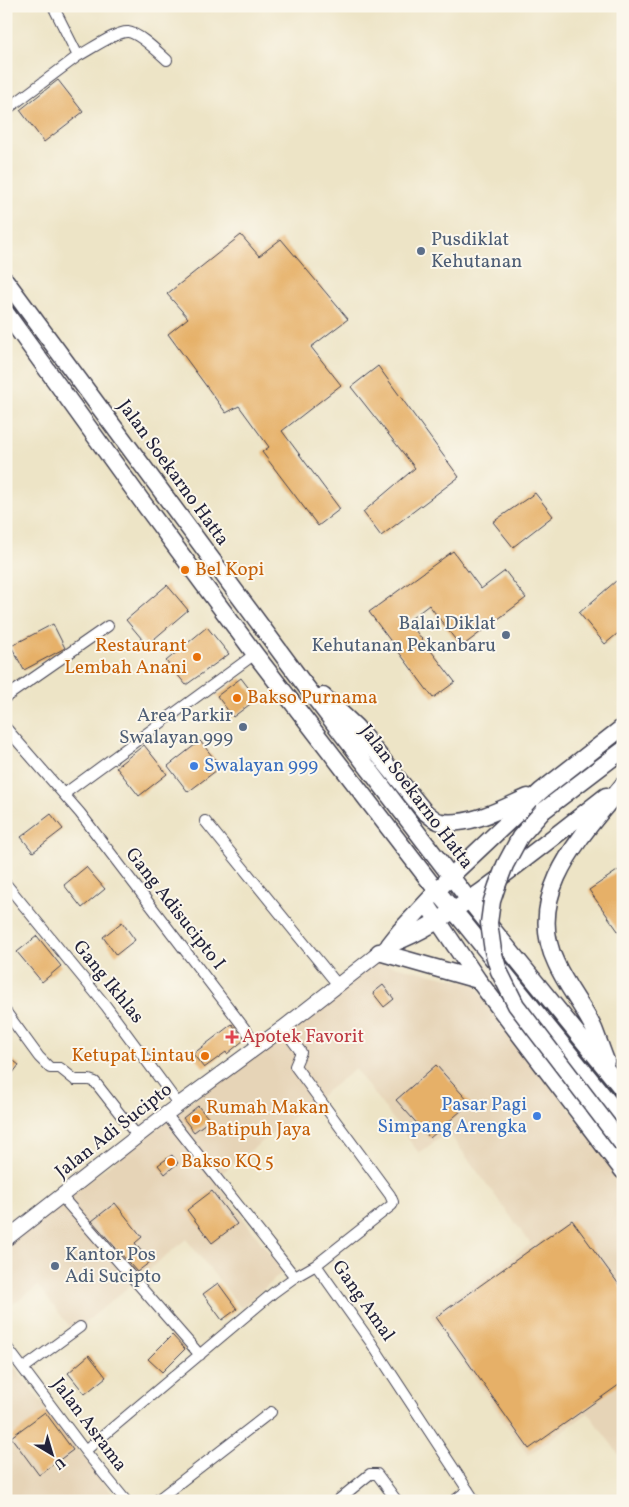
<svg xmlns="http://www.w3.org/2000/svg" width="629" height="1507" font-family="Vollkorn,serif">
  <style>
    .built { fill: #e6d4b7 }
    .building { fill: #e6b068 }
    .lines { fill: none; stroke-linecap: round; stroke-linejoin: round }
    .minor-casing { stroke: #403f50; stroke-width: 12 }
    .secondary-casing { stroke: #403f50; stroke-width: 16 }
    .primary-casing { stroke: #403f50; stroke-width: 19 }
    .minor { stroke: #fff; stroke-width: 10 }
    .secondary { stroke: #fff; stroke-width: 14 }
    .primary { stroke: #fff; stroke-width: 16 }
    .primary-bridge-casing { stroke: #403f50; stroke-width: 19; stroke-linecap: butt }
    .primary-bridge { stroke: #fff; stroke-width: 16 }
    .service-dot { fill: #5c6f8a; stroke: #fbf7ec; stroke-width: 2 }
    .food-dot { fill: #e8710a; stroke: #fbf7ec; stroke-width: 2 }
    .shop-dot { fill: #3f7fe0; stroke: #fbf7ec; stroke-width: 2 }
    .health-dot { fill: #e0444e; stroke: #fbf7ec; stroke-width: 2 }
    .labels { text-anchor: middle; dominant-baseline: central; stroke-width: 4; stroke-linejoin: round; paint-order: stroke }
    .service-label { font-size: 19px; fill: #4e5e75; stroke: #fbf7ec; text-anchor: start }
    .street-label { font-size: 19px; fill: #22223b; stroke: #fbf7ec }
    .food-label { font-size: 19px; fill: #c56008; stroke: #fbf7ec; text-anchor: start }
    .shop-label { font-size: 19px; fill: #366cbe; stroke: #fbf7ec; text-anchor: start }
    .health-label { font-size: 19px; fill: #be3a42; stroke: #fbf7ec; text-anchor: start }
  </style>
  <rect width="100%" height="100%" fill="#fbf7ec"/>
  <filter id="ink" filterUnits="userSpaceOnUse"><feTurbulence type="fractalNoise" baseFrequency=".02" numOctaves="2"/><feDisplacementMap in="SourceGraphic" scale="10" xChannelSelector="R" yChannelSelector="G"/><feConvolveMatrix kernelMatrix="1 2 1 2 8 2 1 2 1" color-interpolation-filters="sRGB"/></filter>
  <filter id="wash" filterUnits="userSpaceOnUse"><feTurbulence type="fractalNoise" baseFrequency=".0096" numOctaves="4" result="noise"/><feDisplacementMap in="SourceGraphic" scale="20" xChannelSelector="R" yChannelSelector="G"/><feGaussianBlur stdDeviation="1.12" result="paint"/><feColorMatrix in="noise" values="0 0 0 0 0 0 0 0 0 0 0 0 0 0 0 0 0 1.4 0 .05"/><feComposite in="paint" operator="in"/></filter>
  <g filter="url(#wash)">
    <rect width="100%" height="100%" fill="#ede4c6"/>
    <!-- built -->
    <path class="built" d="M 374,962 L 474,983 L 623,1180 L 623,1460 L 588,1413 L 528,1455 L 430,1314 L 531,1244 L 448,1132 L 419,1153 L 355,1069 L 214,1179 L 283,1272 L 241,1308 L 186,1239 L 74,1332 L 38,1286 L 6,1309 L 6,1245 Z
      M 6,1356 L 118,1501 L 8,1501 Z"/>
    <g id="blocks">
      <!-- building -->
      <path class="building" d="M 58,80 L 83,112 L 44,142 L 20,110 Z
        M 241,235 L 259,256 L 281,239 L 348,319 L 311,347 L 341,385 L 282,431 L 340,509 L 318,526 L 262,452 L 269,447 L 239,406 L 226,413 L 168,334 L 188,318 L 167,294 Z
        M 378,366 L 459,477 L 381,536 L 363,512 L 415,468 L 351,387 Z
        M 535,493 L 553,516 L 513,547 L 493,522 Z
        M 453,551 L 481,589 L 505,571 L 526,598 L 461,647 L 429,605 L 408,621 L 455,682 L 433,698 L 369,612 Z
        M 616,581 L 623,589 L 623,629 L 605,644 L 579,613 Z
        M 167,585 L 188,610 L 147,645 L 126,620 Z
        M 53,624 L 65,648 L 24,670 L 11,646 Z
        M 207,627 L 229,654 L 186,685 L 166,661 Z
        M 241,678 L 257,699 L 233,717 L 217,696 Z
        M 200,741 L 221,767 L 188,792 L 168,766 Z
        M 144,745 L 167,774 L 139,796 L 116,767 Z
        M 51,814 L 63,829 L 33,852 L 21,837 Z
        M 86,867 L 105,889 L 82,908 L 64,885 Z
        M 623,867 L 623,938 L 589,890 Z
        M 122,922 L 135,940 L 116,955 L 103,937 Z
        M 37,936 L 61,966 L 42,982 L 17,952 Z
        M 383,985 L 394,999 L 384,1007 L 373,993 Z
        M 232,1024 L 244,1040 L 227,1054 L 226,1052 L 204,1068 L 193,1054 Z
        M 6,1055 L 19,1065 L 6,1082 Z
        M 436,1065 L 470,1103 L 430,1138 L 396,1100 Z
        M 198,1106 L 210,1120 L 194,1132 L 183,1118 Z
        M 172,1155 L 178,1163 L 165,1174 L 158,1165 Z
        M 212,1191 L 237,1224 L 212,1243 L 187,1210 Z
        M 115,1203 L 142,1237 L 135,1243 L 150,1262 L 137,1272 L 92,1221 Z
        M 572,1220 L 623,1290 L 623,1382 L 529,1449 L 436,1317 Z
        M 218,1283 L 237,1309 L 222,1320 L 203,1294 Z
        M 172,1335 L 185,1349 L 162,1372 L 148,1359 Z
        M 89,1355 L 106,1377 L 85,1394 L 68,1373 Z
        M 45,1412 L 73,1450 L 39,1475 L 11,1437 Z"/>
    </g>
  </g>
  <g filter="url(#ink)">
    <use href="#blocks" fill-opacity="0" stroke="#403f50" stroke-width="1"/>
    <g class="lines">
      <!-- minor casing -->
      <g class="minor-casing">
        <path id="minor" d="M 78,56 C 90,50 116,31 128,32 C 139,33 158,52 167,60
          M 6,110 L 78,56 L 53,6
          M 6,697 L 108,626
          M 6,728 L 80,813 L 258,1046
          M 64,794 L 255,654
          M 205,821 L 338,985
          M 6,884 L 106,1006 L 179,1105
          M 6,1012 L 39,1057 L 50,1068 L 60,1068 L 75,1080 L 89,1080 L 95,1082 L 138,1137
          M 283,1028 L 301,1052 L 295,1066 L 390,1195 L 393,1202 L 392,1205 L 316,1265
          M 166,1114 L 295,1277 L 316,1265 L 370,1341 L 475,1501
          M 62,1197 L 200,1355
          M 6,1346 L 85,1451 L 126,1501
          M 24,1368 L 80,1327
          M 85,1451 L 273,1293 L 295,1277
          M 156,1501 L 271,1412
          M 337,1501 L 370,1474 L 377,1474 L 397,1501
          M 454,1501 L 468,1490"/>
      </g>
      <!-- secondary casing -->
      <g class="secondary-casing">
        <path id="secondary" d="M 6,1239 L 166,1114 L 283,1028 L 388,946"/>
      </g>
      <!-- primary casing -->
      <g class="primary-casing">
        <path id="primary" d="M 6,281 L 301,680 L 469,900 L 623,1090
          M 6,313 L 141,500 L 255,654 L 437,891 L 464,923 L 623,1120
          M 323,696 L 356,727 L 424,811 C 429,815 435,821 441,822 C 471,826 501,809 528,797
          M 543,811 L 623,750
          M 426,903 L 478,980 L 623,1171
          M 391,944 C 424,932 453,911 482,891 C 525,860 565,828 606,796
          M 389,945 L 400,931 L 451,876 L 541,791 L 623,727
          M 379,952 L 478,980
          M 606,1061 C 602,1051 598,1039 594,1029 C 583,1006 566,986 556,963 C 523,894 583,835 623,785"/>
      </g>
      <!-- minor -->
      <use href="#minor" class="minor"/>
      <!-- secondary -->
      <use href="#secondary" class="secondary"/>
      <!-- primary -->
      <use href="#primary" class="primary"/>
      <!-- primary-bridge casing -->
      <g class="primary-bridge-casing">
        <path id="primary-bridge" d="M 543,811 L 520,837 L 505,865 L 497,886 L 492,901 L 489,923 L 493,951 L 499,971 L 516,1005 L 623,1145"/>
      </g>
      <!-- primary-bridge -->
      <use href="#primary-bridge" class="primary-bridge"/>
    </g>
  </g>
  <!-- markers -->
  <g class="service-dot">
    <circle cx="421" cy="251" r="5"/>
    <circle cx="506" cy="635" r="5"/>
    <circle cx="243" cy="727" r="5"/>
    <circle cx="55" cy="1266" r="5"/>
  </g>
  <g class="food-dot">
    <circle cx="185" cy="570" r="5"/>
    <circle cx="197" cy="657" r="5"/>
    <circle cx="237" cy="698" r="5"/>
    <circle cx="205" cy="1056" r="5"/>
    <circle cx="196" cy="1119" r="5"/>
    <circle cx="171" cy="1162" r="5"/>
  </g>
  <g class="shop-dot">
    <circle cx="194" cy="766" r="5"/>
    <circle cx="537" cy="1116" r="5"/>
  </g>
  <path class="health-dot" d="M229.5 1029.5h5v5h5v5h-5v5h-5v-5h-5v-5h5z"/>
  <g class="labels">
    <!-- service labels -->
    <g class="service-label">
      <text x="431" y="240">Pusdiklat<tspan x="431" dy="22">Kehutanan</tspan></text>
      <text x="496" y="624" text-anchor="end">Balai Diklat<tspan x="496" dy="22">Kehutanan Pekanbaru</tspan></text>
      <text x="233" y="716" text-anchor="end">Area Parkir<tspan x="233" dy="22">Swalayan 999</tspan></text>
      <text x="65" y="1255">Kantor Pos<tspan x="65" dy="22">Adi Sucipto</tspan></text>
    </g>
    <!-- street labels -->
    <g class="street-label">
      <text transform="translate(173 473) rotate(54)">Jalan Soekarno Hatta</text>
      <text transform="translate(416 797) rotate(53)">Jalan Soekarno Hatta</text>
      <text transform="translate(175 909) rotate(52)">Gang Adisucipto I</text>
      <text transform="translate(108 982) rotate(51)">Gang Ikhlas</text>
      <text transform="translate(114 1131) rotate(-38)">Jalan Adi Sucipto</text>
      <text transform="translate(363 1301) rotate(55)">Gang Amal</text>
      <text transform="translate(89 1425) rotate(53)">Jalan Asrama</text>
    </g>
    <!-- food labels -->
    <g class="food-label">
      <text x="195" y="570">Bel Kopi</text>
      <text x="187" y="646" text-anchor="end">Restaurant<tspan x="187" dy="22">Lembah Anani</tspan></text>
      <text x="247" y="698">Bakso Purnama</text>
      <text x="195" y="1056" text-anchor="end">Ketupat Lintau</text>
      <text x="206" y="1108">Rumah Makan<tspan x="206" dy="22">Batipuh Jaya</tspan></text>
      <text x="181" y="1162">Bakso KQ 5</text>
    </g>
    <!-- shop labels -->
    <g class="shop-label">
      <text x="204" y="766">Swalayan 999</text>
      <text x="527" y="1105" text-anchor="end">Pasar Pagi<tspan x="527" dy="22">Simpang Arengka</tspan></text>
    </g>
    <!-- health labels -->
    <g class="health-label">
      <text x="242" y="1037">Apotek Favorit</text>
    </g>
  </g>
  <!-- margin -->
  <rect width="629" height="1507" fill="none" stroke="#fbf7ec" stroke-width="25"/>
  <!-- north arrow -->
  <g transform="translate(52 1454) rotate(142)" stroke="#fbf7ec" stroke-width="4" paint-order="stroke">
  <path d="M0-4L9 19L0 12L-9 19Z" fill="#22223b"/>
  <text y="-8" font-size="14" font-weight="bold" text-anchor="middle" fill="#22223b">U</text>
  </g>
</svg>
